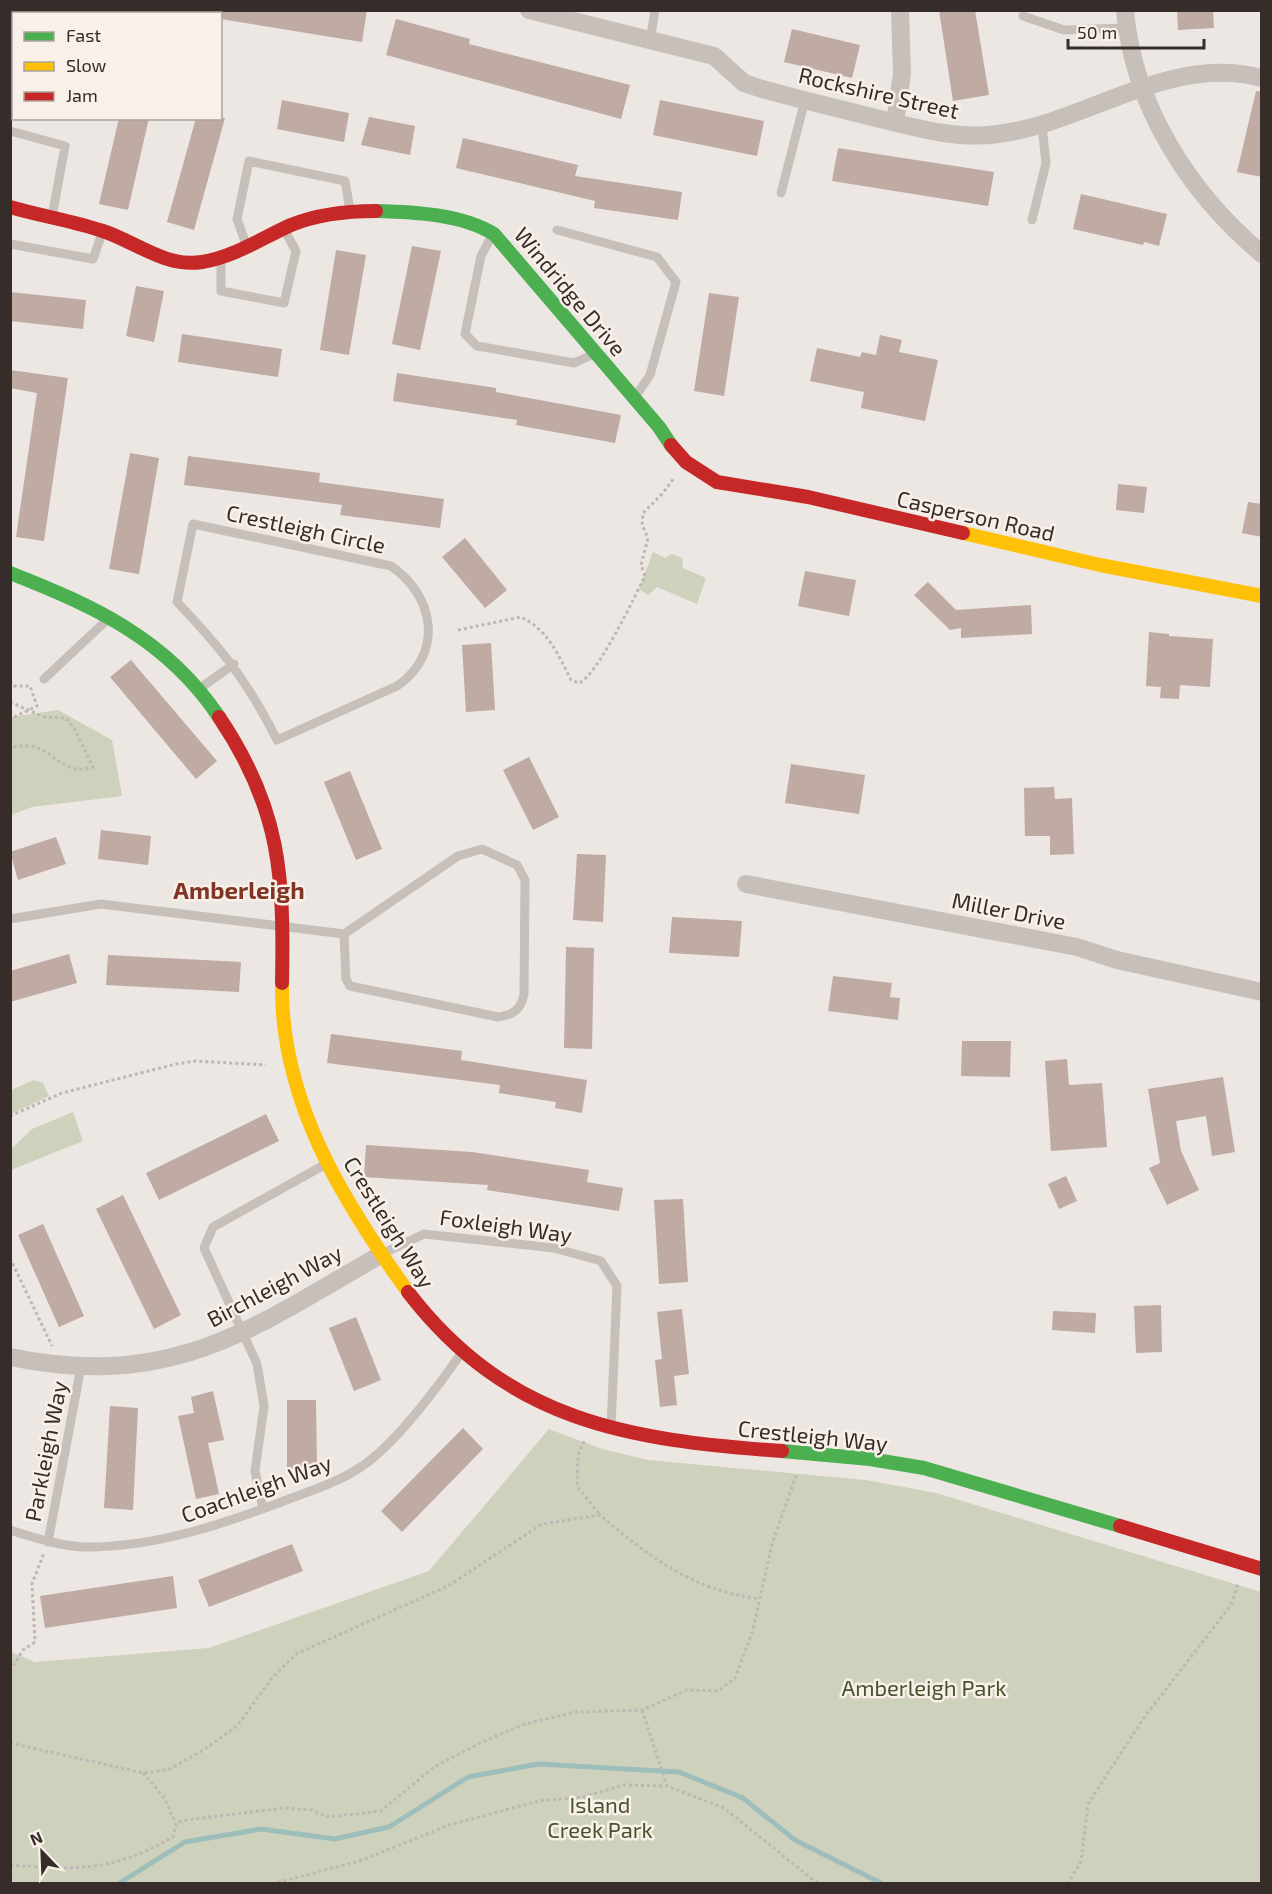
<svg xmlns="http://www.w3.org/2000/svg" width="1272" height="1894" font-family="'Exo 2',sans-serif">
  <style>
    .green { fill: #ced1bc }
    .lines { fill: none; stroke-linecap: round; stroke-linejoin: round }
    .stream { stroke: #9ebebc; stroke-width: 5 }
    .building { fill: #bfaaa4 }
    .path { stroke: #beb7b3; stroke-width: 3; stroke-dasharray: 3 3; stroke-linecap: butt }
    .lane { stroke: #c6bfba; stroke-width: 9 }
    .street { stroke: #c6bfba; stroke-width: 18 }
    .fast { stroke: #4caf50; stroke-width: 14 }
    .slow { stroke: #ffc107; stroke-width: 14 }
    .jam { stroke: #c62828; stroke-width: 14 }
    .labels { text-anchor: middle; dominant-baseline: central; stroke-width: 5; stroke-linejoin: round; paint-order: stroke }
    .street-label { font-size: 22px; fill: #362c29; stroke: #f9f0e9 }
    .park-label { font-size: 22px; fill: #48532d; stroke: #f9f0e9 }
    .neighbourhood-label { font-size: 24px; font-weight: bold; fill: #813625; stroke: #f9f0e9 }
  </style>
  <rect width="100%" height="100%" fill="#ece7e2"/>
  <!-- green -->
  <path class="green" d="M 653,552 L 665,558 L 672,554 L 682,558 L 683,568 L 706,578 L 697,604 L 657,587 L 648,595 L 639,589 Z
    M 58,710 L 112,740 L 122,796 L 32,807 L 11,815 L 11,717 Z
    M 34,1080 L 43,1083 L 49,1096 L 11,1114 L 11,1090 Z
    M 73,1112 L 83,1141 L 11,1170 L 11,1149 L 32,1129 Z
    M 549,1429 L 602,1449 L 648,1460 L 866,1480 L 936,1493 L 1261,1592 L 1261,1883 L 11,1883 L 11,1652 L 35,1662 L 209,1648 L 429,1571 Z"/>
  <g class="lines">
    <!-- stream -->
    <path class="stream" d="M 118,1884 L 185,1842 L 261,1829 L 335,1839 L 389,1827 L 468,1777 L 538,1764 L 679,1772 L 743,1798 L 795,1840 L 883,1884"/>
  </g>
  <!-- building -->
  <path class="building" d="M 222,10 L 367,10 L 362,42 L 221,19 Z
    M 939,10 L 975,10 L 989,95 L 953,101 Z
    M 1177,10 L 1213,10 L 1214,28 L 1178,30 Z
    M 396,19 L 470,39 L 469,44 L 630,85 L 621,119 L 386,55 Z
    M 792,29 L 860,45 L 852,78 L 784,62 Z
    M 1256,91 L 1262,92 L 1262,177 L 1237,172 Z
    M 282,100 L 349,113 L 344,142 L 277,129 Z
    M 660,100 L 764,121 L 757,156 L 653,135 Z
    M 369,117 L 415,126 L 410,155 L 361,145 Z
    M 119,118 L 149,118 L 128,210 L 99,204 Z
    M 196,118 L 225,118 L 194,230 L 167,222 Z
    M 463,138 L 578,165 L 575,176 L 682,192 L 678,220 L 594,208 L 595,201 L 456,168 Z
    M 838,148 L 994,172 L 988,206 L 832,181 Z
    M 1081,194 L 1167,214 L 1159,246 L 1144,242 L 1143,245 L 1073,229 Z
    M 412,246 L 441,251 L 420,350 L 392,344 Z
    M 336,250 L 366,255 L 349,355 L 320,350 Z
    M 136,286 L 164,291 L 154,342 L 126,336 Z
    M 10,292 L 86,300 L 83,329 L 10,321 Z
    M 709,293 L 739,297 L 724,396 L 694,391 Z
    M 182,334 L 282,349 L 278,377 L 178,362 Z
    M 880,335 L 902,340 L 899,352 L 938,360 L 925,421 L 861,408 L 864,392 L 810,381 L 817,348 L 860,357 L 862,352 L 876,355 Z
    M 10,370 L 68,378 L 44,541 L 16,537 L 37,393 L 10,388 Z
    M 397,373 L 496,388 L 496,392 L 621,415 L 615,443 L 516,425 L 517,420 L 393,401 Z
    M 130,453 L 159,458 L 139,574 L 109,569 Z
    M 188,456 L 320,473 L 319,482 L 444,499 L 440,528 L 340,515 L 342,505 L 184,485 Z
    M 1118,484 L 1147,487 L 1144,513 L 1116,510 Z
    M 1248,502 L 1262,504 L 1262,537 L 1242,533 Z
    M 465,538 L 507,590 L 485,608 L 442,557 Z
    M 805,571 L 856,580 L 849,616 L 798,606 Z
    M 928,582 L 956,610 L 1031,605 L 1032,634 L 961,638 L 961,628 L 950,630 L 914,595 Z
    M 1149,632 L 1169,634 L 1169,636 L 1213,639 L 1210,687 L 1180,685 L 1179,699 L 1160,698 L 1161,687 L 1146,686 Z
    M 491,643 L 495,710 L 466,712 L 462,645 Z
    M 131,660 L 217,761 L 196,779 L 110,677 Z
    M 529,757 L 559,817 L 533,830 L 503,770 Z
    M 791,764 L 865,775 L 859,814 L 785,803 Z
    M 350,771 L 382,849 L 356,860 L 324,782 Z
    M 1054,787 L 1055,799 L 1072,798 L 1074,854 L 1050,855 L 1050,836 L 1025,836 L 1024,788 Z
    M 101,830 L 151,836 L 148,865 L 98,859 Z
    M 56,837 L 66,864 L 18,880 L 10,852 Z
    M 577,854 L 606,855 L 603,922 L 573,920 Z
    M 672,917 L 742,921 L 739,957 L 669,953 Z
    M 566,947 L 594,948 L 592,1049 L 564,1048 Z
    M 69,954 L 77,983 L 10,1002 L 10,971 Z
    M 108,955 L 241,962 L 239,992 L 106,985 Z
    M 833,976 L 892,983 L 890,997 L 900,998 L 898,1020 L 828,1011 Z
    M 331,1034 L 462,1051 L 461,1060 L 587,1080 L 582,1113 L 555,1108 L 556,1102 L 499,1093 L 500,1085 L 327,1063 Z
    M 962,1041 L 1011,1041 L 1010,1077 L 961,1076 Z
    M 1067,1059 L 1069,1085 L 1102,1083 L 1107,1147 L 1051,1151 L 1045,1061 Z
    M 1223,1077 L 1235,1152 L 1212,1156 L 1206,1116 L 1176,1121 L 1181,1151 L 1199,1190 L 1167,1205 L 1149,1168 L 1160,1163 L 1148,1089 Z
    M 266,1114 L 279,1141 L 159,1200 L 146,1173 Z
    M 366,1145 L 472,1152 L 589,1170 L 587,1182 L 623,1188 L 619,1211 L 487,1190 L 488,1185 L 364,1177 Z
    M 1066,1176 L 1077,1201 L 1059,1209 L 1048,1184 Z
    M 123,1195 L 181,1315 L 154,1329 L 96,1209 Z
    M 683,1199 L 688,1282 L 659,1284 L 654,1200 Z
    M 43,1224 L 84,1316 L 59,1327 L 18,1235 Z
    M 1161,1305 L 1162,1352 L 1136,1353 L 1134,1306 Z
    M 682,1309 L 689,1374 L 674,1376 L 677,1405 L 660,1407 L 655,1360 L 662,1359 L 657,1312 Z
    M 1053,1311 L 1096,1313 L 1095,1333 L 1052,1330 Z
    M 356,1317 L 381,1380 L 354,1391 L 329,1328 Z
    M 213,1391 L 224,1440 L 208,1443 L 219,1494 L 196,1499 L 178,1416 L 194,1413 L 191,1397 Z
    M 287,1400 L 316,1400 L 317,1468 L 287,1469 Z
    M 110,1406 L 138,1408 L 133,1510 L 104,1508 Z
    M 463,1428 L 483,1449 L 402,1532 L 381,1511 Z
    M 292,1544 L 303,1571 L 209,1607 L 198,1580 Z
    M 173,1576 L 177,1608 L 45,1628 L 40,1596 Z"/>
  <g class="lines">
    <!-- path -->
    <path class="path" d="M 458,630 L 521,617 C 548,630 558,654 571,680 L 579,683 C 597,676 635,596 645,576 L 641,565 L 648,538 L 642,525 L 643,513 L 663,493 L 674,478
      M 10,681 L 14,686 L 30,686 L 37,706 L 10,719
      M 10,702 L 44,717 L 66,718 L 75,730 L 93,767 C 62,777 56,750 30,746 C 24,745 17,747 10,747
      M 10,1116 L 62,1093 L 176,1064 L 196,1061 L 266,1065
      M 10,1258 L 52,1346
      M 584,1441 L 578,1455 L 577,1486 L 600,1515
      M 10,1671 L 23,1650 L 35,1642 L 32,1584 L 44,1553
      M 642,1710 L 667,1786
      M 10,1743 L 143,1773 L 170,1769 L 205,1749 L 237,1726 L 272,1678 L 296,1654 L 448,1586 L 542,1524 L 600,1515 C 649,1557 694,1591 760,1599
      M 143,1773 L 163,1796 L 176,1823
      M 10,1865 C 78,1870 112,1872 173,1837 L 176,1823 L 186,1820 L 284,1808 L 312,1810 L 327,1817 L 381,1811 L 434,1767 L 484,1741 L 525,1724 L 575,1712 L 642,1710 L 687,1690 L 718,1691 L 735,1678 L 753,1630 L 772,1544 L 797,1473
      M 272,1884 L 360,1861 L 449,1825 L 539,1801 L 583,1797 L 624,1785 L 667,1786 L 724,1808 L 812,1879 L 821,1884
      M 1067,1884 L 1081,1862 L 1088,1804 L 1143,1719 L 1231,1605 L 1238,1583"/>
    <!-- lane -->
    <path class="lane" d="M 1023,16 L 1064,30 L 1127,28
      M 650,41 L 655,10
      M 10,131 L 65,146 L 52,217
      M 781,193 L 805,100
      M 1032,220 L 1046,163 L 1042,126
      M 557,230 L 657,257 L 676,282 L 650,375 L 635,397
      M 492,235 L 481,256 L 465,334 L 477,346 L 574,363 L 594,354
      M 10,244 L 93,259 L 102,233
      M 246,244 L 237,219 L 249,161 L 345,181 L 350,210
      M 221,259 L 221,291 L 284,303 L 296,251 L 285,231
      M 193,524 L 391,566 C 435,596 444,654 397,686 L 277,740 C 248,682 222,649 177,602 Z
      M 44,679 L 108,619
      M 199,689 L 234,664
      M 482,849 L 517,865 L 525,880 L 524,994 C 521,1010 513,1015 498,1017 L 350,986 L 346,979 L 344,934 L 458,856 Z
      M 10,919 L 101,904 L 344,934
      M 382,1254 L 424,1234 L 554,1248 L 601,1261 L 617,1286 L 611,1428
      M 263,1509 L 255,1471 L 264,1406 L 257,1364 L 204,1248 L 213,1227 L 326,1164
      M 10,1530 C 38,1539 66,1548 95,1547 C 162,1545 227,1523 289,1499 C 319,1488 350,1478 374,1457 C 403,1433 441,1383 462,1352
      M 48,1542 L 81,1367"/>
    <!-- street -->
    <path class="street" d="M 529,10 L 714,56 L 744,83 L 762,89 C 798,99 835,108 872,117 C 913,127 956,140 998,134 C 1087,123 1170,53 1262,78
      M 1125,10 C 1133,106 1190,194 1262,254
      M 895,122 L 902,74 L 900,10
      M 746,884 L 1077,947 L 1117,960 L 1262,992
      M 10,1357 C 170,1390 249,1331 380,1255"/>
    <!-- fast -->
    <path class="fast" d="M 376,211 C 415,212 461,214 494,234 L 659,427 L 671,445
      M 10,573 C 94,606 167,639 219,717
      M 782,1451 L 870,1459 L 924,1468 L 1120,1526"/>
    <!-- slow -->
    <path class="slow" d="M 963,533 L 1100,565 L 1262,596
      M 282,983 C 280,1099 342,1200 408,1292"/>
    <!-- jam -->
    <path class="jam" d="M 10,207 C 41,216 73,221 103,231 C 136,242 166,268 202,262 C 234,257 262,238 291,225 C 318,214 347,211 376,211
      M 671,445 L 686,462 L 717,482 L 808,497 L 963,533
      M 219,717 C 281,809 284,876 282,983
      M 408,1292 C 508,1422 628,1440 782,1451
      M 1120,1526 L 1262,1569"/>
  </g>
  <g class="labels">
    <!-- street labels -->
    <g class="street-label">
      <text transform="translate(879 92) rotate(13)">Rockshire Street</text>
      <text transform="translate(571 291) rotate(50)">Windridge Drive</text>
      <text transform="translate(976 515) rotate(13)">Casperson Road</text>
      <text transform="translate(306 528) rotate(12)">Crestleigh Circle</text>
      <text transform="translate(1009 910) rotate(11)">Miller Drive</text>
      <text transform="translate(390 1222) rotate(58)">Crestleigh Way</text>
      <text transform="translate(506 1225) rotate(8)">Foxleigh Way</text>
      <text transform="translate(274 1285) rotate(-28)">Birchleigh Way</text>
      <text transform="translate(813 1435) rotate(6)">Crestleigh Way</text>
      <text transform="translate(45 1451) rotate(-79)">Parkleigh Way</text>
      <text transform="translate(256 1488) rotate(-20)">Coachleigh Way</text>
    </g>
    <!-- park labels -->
    <g class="park-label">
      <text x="924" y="1687">Amberleigh Park</text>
      <text x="600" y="1804">Island<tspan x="600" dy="25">Creek Park</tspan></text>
    </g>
    <!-- neighbourhood labels -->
    <g class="neighbourhood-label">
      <text x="239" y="889">Amberleigh</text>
    </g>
  </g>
  <!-- border -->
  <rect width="1272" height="1894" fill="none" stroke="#362c29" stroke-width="24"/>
  <!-- legend -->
  <rect x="12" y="12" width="210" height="108" fill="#f9f0e9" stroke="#aba29c" stroke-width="1.5"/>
  <rect x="24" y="32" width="30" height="9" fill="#4caf50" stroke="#aba29c" stroke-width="1.5"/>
  <text x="66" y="42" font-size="18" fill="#362c29">Fast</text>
  <rect x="24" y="62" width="30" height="9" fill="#ffc107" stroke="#aba29c" stroke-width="1.5"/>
  <text x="66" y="72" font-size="18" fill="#362c29">Slow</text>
  <rect x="24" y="92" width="30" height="9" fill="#c62828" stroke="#aba29c" stroke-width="1.5"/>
  <text x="66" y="102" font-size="18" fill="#362c29">Jam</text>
  <!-- north arrow -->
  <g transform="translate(42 1852) rotate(337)" stroke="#f9f0e9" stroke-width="4.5" paint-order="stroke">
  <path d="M0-4.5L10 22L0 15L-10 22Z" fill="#362c29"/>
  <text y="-9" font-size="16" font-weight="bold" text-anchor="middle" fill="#362c29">N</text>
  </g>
  <!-- scale -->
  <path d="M1068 39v9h136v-9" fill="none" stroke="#362c29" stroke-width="3"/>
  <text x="1077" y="39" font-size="18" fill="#362c29" stroke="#f9f0e9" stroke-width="4.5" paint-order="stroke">50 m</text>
</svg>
